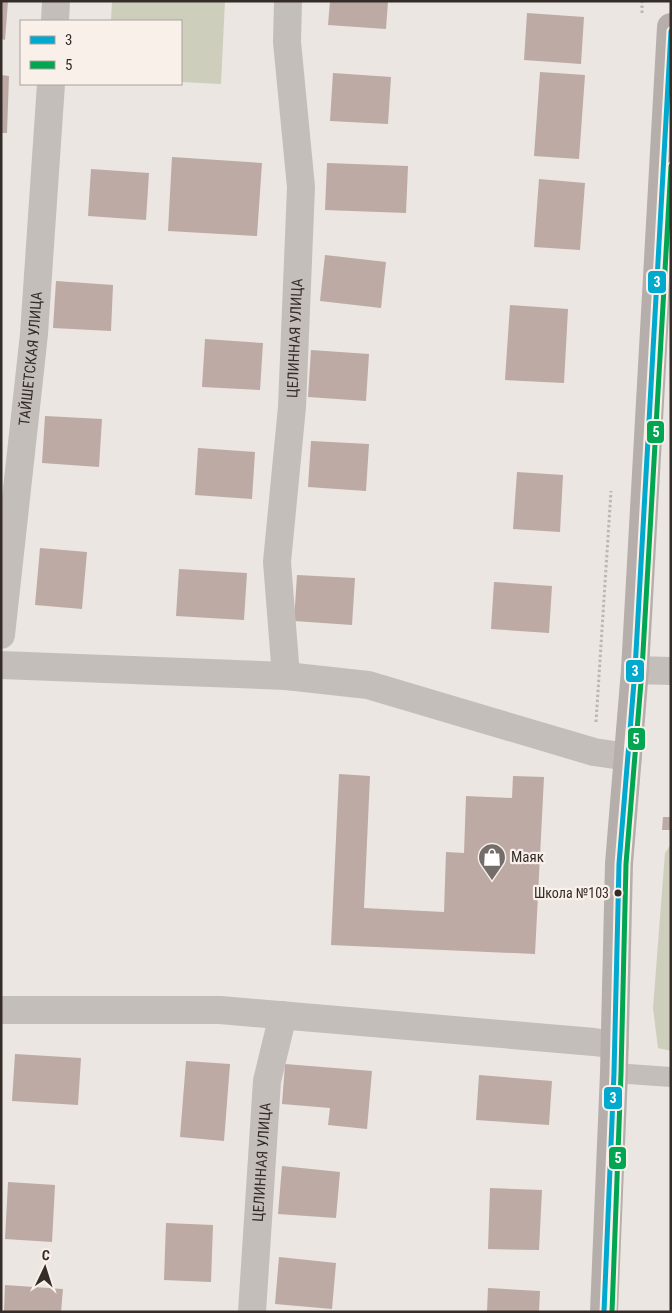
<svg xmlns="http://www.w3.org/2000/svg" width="672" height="1313" font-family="'Roboto Condensed',sans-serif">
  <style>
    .green { fill: #cdcfbc }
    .building { fill: #bdaaa4 }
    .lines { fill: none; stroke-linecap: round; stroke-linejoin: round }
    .path { stroke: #bdb6b2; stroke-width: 3; stroke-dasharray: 2.5 2.5; stroke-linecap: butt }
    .lane { stroke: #c4beba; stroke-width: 20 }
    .street { stroke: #c4beba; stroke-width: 28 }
    .secondary { stroke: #b5aeab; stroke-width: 28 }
    .bus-1-casing { stroke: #f8f0e9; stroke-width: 9 }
    .bus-2-casing { stroke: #f8f0e9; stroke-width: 9 }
    .bus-1 { stroke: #00a9ce; stroke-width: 5 }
    .bus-2 { stroke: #00a651; stroke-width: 5 }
    .bus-dot { fill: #352c29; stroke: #f8f0e9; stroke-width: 2 }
    .labels { text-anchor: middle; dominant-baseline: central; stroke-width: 4.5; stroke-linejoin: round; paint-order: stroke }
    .bus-label { font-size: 14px; fill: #352c29; stroke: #f8f0e9; text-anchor: end }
    .street-label { font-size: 15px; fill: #352c29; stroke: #f8f0e9 }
    .poi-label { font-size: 15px; fill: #352c29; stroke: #f8f0e9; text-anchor: start }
    .line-badge { stroke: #f8f0e9; stroke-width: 2 }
    .badge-label { font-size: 14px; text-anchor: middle; font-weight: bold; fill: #fff }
  </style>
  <rect width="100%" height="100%" fill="#ebe6e1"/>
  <!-- green -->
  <path class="green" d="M 112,1 L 225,1 L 221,84 L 181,82 L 181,21 L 111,21 Z
    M 671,844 L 671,1051 L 658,1048 L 653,1008 L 665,853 Z"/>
  <!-- building -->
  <path class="building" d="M 1,1 L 8,1 L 5,40 L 1,39 Z
    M 330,1 L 388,1 L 386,29 L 328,25 Z
    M 527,13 L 584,17 L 581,64 L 524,60 Z
    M 540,72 L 585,75 L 579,159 L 534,156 Z
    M 333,73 L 391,77 L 388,124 L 330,121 Z
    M 1,75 L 9,76 L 7,133 L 1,133 Z
    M 172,157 L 262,163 L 257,236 L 168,231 Z
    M 327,163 L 408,166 L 406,213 L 325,210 Z
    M 91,169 L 149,173 L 146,220 L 88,216 Z
    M 539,179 L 585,183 L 580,250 L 534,247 Z
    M 325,255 L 386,262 L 381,308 L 320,301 Z
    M 56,281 L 113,285 L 111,331 L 53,328 Z
    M 510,305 L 568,309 L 564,383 L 505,380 Z
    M 205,339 L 263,343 L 260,390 L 202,387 Z
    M 311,350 L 369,354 L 366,401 L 308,397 Z
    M 45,416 L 102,419 L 99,467 L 42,463 Z
    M 311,441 L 369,444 L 366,491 L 308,487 Z
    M 198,448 L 255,452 L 252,499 L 195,495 Z
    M 517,472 L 563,475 L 560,532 L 513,529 Z
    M 40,548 L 87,552 L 82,609 L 35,605 Z
    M 179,569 L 247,573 L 244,620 L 176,616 Z
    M 297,575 L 355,578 L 352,625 L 294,621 Z
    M 494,582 L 552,586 L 549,633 L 491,629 Z
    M 339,774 L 370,776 L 364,908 L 444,912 L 446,852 L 464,853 L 466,796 L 512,798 L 513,776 L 544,777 L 535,954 L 331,945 Z
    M 663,817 L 671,817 L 671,830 L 662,830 Z
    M 15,1054 L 81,1058 L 78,1105 L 12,1101 Z
    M 186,1061 L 230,1064 L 224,1141 L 180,1137 Z
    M 285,1064 L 372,1071 L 367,1129 L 328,1125 L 330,1108 L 282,1104 Z
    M 479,1075 L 552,1081 L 549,1125 L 476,1120 Z
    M 282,1166 L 340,1172 L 336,1218 L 278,1214 Z
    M 8,1182 L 55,1185 L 52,1242 L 5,1239 Z
    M 490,1188 L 542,1190 L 539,1250 L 488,1249 Z
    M 166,1223 L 213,1225 L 211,1282 L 164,1280 Z
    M 279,1257 L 336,1263 L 332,1309 L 275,1304 Z
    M 5,1285 L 63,1289 L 61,1312 L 4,1312 Z
    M 488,1288 L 540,1291 L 539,1312 L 487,1312 Z"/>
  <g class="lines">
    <!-- path -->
    <path class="path" d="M 642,13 L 642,1
      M 596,722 L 611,491"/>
    <!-- lane -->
    <path class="lane" d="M 614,1073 L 671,1077"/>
    <!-- street -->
    <g class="street">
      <path d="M 55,21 L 56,1"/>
      <path id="s1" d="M 1,635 L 34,334 L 51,84"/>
      <path d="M 1,665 L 286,676 L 368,685 L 594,752 L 628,757"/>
      <path d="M 635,670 L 671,671"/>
      <path id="s2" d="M 286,676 L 277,562 L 292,407 L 301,187 L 287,42 L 288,1"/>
      <path d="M 1,1010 L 220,1010 L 594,1042 L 615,1045"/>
      <path id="s3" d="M 252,1312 L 267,1081 L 283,1015"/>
    </g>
    <!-- secondary -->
    <path class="secondary" d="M 604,1312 L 614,1073 L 619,864 L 635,670 L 671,27"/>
    <!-- bus-1 casing -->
    <g class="bus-1-casing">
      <path id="bus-1" d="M 604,1312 L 614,1073 L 619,864 L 635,670 L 671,31"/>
    </g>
    <!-- bus-2 casing -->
    <g class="bus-2-casing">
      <path id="bus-2" d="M 612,1312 L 621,1073 L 626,864 L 642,670 L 671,166"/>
    </g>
    <!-- bus-1 -->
    <use href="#bus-1" class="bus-1"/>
    <!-- bus-2 -->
    <use href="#bus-2" class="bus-2"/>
  </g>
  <!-- icons -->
  <defs>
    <g id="shop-pin" transform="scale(1.4375)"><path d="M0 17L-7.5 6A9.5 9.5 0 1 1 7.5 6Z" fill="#756d69" stroke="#f8f0e9"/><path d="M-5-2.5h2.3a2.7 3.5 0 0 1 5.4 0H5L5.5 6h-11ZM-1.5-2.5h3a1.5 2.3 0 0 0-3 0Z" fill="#fff"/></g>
  </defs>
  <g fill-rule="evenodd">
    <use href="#shop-pin" x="492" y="857"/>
  </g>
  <!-- markers -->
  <circle class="bus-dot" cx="618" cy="893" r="4.5"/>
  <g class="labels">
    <!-- bus labels -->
    <g class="bus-label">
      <text x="609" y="893">Школа №103</text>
    </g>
    <!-- street labels -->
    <g class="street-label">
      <text stroke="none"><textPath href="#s2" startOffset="339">ЦЕЛИННАЯ УЛИЦА</textPath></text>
      <text stroke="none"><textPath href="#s1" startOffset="278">ТАЙШЕТСКАЯ УЛИЦА</textPath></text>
      <text stroke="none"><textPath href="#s3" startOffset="150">ЦЕЛИННАЯ УЛИЦА</textPath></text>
    </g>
    <!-- poi labels -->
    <g class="poi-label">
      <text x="511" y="857">Маяк</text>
    </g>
  </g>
  <g class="line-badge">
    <rect x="647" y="270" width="20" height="24" rx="5" fill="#00a9ce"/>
    <rect x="646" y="420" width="19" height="24" rx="5" fill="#00a651"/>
    <rect x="625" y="659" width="20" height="24" rx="5" fill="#00a9ce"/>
    <rect x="627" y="727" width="19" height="24" rx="5" fill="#00a651"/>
    <rect x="603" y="1086" width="20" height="24" rx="5" fill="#00a9ce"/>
    <rect x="608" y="1146" width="19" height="24" rx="5" fill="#00a651"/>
  </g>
  <g class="badge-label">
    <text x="657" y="287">3</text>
    <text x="656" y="437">5</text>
    <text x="635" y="676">3</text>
    <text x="636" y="744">5</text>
    <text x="613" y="1103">3</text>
    <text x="618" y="1163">5</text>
  </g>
  <!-- border -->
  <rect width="672" height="1313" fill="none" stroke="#352c29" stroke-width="5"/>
  <!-- legend -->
  <rect x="20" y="20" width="162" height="65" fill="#f8f0e9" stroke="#aaa29c"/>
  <rect x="30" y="36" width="25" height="8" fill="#00a9ce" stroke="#aaa29c"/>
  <text x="65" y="45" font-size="15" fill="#352c29">3</text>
  <rect x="30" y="61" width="25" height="8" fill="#00a651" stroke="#aaa29c"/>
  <text x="65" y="70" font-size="15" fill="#352c29">5</text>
  <!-- north arrow -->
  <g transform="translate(45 1268) rotate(4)" stroke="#f8f0e9" stroke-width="4" paint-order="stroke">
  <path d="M0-4L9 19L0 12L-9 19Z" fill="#352c29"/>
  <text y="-8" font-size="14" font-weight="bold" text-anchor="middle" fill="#352c29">С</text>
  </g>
</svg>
